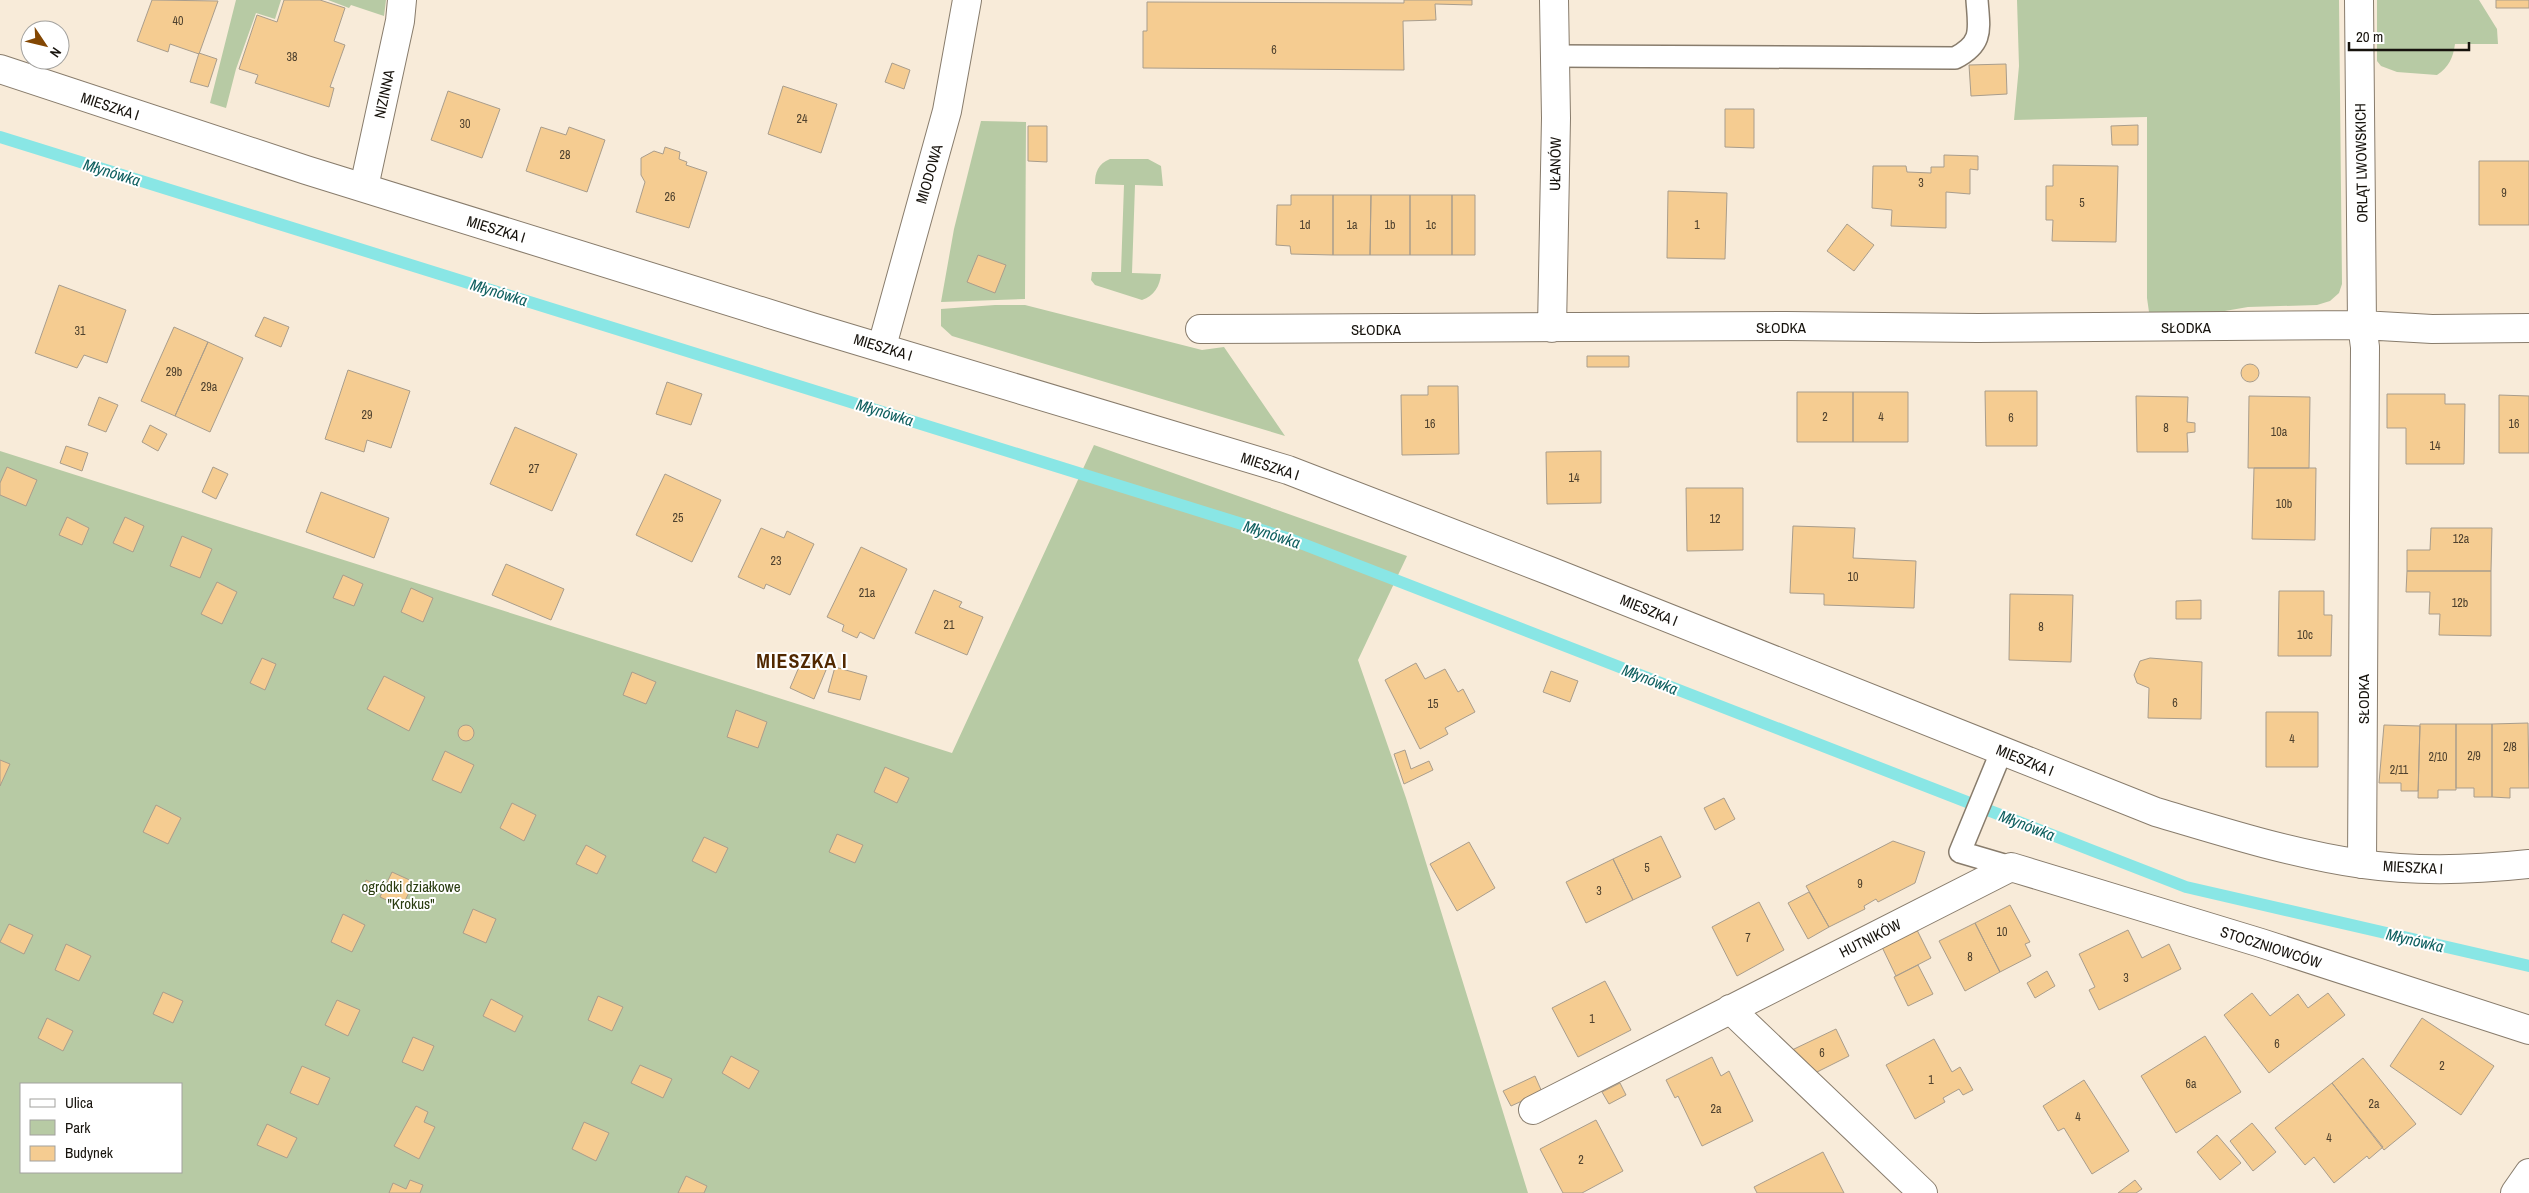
<svg xmlns="http://www.w3.org/2000/svg" width="2529" height="1193" font-family="'Archivo Narrow',sans-serif">
  <style>
    .green { fill: #b7caa4; fill-rule: evenodd }
    .lines { fill: none; stroke-linecap: round; stroke-linejoin: round }
    .stream { stroke: #89e6e5; stroke-width: 12 }
    .building { fill: #f5cc91; stroke: #a99d8c }
    .service-casing { stroke: #887c6c; stroke-width: 24 }
    .minor-casing { stroke: #887c6c; stroke-width: 30 }
    .tertiary-casing { stroke: #887c6c; stroke-width: 30 }
    .service { stroke: #fff; stroke-width: 21 }
    .minor { stroke: #fff; stroke-width: 28 }
    .tertiary { stroke: #fff; stroke-width: 28 }
    .labels { text-anchor: middle; dominant-baseline: central; stroke-width: 4; stroke-linejoin: round; paint-order: stroke }
    .number-label { font-size: 12px; fill: #4e412e }
    .street-label { font-size: 15px; fill: #17130d; stroke: #fff }
    .park-label { font-size: 15px; fill: #293b0f; stroke: #fff }
    .water-label { font-size: 16px; font-style: italic; fill: #106060; stroke: #fff }
    .district-label { font-size: 20px; font-weight: bold; letter-spacing: 1px; fill: #512800; stroke: #fff }
  </style>
  <rect width="100%" height="100%" fill="#f8ebd9"/>
  <!-- green -->
  <path class="green" d="M 236,0 L 281,0 L 275,19 L 256,13 L 236,69 L 226,108 L 210,103 Z
    M 328,0 L 386,0 L 384,16 L 351,5 L 349,8 Z
    M 2017,0 L 2339,0 L 2342,284 L 2339,293 L 2330,301 L 2317,305 L 2248,307 L 2219,312 L 2149,312 L 2147,298 L 2147,117 L 2014,120 L 2019,66 Z
    M 2377,0 L 2479,0 L 2497,29 L 2498,44 L 2455,44 C 2453,58 2449,67 2437,75 L 2397,72 L 2381,66 L 2377,61 Z
    M 981,121 L 1026,122 L 1025,299 L 941,302 L 954,229 Z
    M 1110,159 L 1148,159 L 1161,166 L 1163,186 L 1135,185 L 1132,273 L 1161,274 C 1160,286 1154,296 1142,300 L 1095,285 L 1091,280 L 1092,272 L 1121,272 L 1124,185 L 1095,184 C 1095,172 1098,164 1110,159 Z
    M 995,305 L 1025,305 L 1202,350 L 1224,347 L 1285,436 L 952,336 L 941,326 L 941,309 Z
    M 1094,445 L 1407,556 L 1358,660 L 1406,798 L 1528,1193 L 0,1193 L 0,451 L 952,753 ZM 21,1084 L 181,1084 L 181,1172 L 21,1172 Z"/>
  <g class="lines">
    <!-- stream -->
    <path class="stream" d="M 0,137 L 1290,539 L 2186,887 L 2529,966"/>
  </g>
  <!-- building -->
  <path class="building" d="M 152,0 L 218,1 L 199,54 L 170,44 L 168,52 L 137,41 Z
    M 284,0 L 320,0 L 345,8 L 334,41 L 345,45 L 330,87 L 334,88 L 329,107 L 255,83 L 258,75 L 239,69 L 257,15 L 277,22 Z
    M 1404,0 L 1472,0 L 1472,5 L 1435,4 L 1436,20 L 1403,21 L 1404,70 L 1143,68 L 1143,31 L 1147,31 L 1147,2 L 1404,3 Z
    M 2496,0 L 2529,0 L 2529,8 L 2496,8 Z
    M 199,53 L 217,59 L 208,87 L 190,82 Z
    M 892,63 L 910,70 L 904,89 L 885,82 Z
    M 2006,64 L 2007,94 L 1971,96 L 1969,65 Z
    M 783,86 L 837,104 L 821,153 L 768,134 Z
    M 448,91 L 500,109 L 482,158 L 431,140 Z
    M 1725,109 L 1754,109 L 1754,148 L 1725,147 Z
    M 2138,125 L 2138,145 L 2112,145 L 2111,126 Z
    M 1028,126 L 1047,126 L 1047,162 L 1028,161 Z
    M 541,127 L 566,135 L 569,127 L 605,140 L 587,192 L 526,171 Z
    M 665,147 L 680,152 L 679,159 L 687,162 L 686,165 L 707,172 L 689,228 L 636,212 L 645,182 L 641,175 L 641,158 L 654,151 L 663,154 Z
    M 1944,155 L 1978,156 L 1978,170 L 1970,169 L 1970,194 L 1946,192 L 1946,228 L 1891,226 L 1892,210 L 1872,208 L 1873,166 L 1906,166 L 1907,172 L 1931,173 L 1931,167 L 1944,167 Z
    M 2479,161 L 2529,161 L 2529,225 L 2479,225 Z
    M 2053,165 L 2118,166 L 2116,242 L 2052,241 L 2053,220 L 2046,220 L 2046,186 L 2053,186 Z
    M 1668,191 L 1727,193 L 1725,259 L 1667,258 Z
    M 1291,195 L 1333,195 L 1333,255 L 1291,254 L 1290,246 L 1276,245 L 1277,205 L 1291,205 Z
    M 1333,195 L 1371,195 L 1370,255 L 1333,255 Z
    M 1371,195 L 1410,195 L 1410,255 L 1370,255 Z
    M 1410,195 L 1452,195 L 1452,255 L 1410,255 Z
    M 1452,195 L 1475,195 L 1475,255 L 1452,255 Z
    M 1847,224 L 1874,245 L 1854,271 L 1827,251 Z
    M 978,255 L 1006,265 L 995,293 L 967,282 Z
    M 59,285 L 126,310 L 107,363 L 84,355 L 77,368 L 35,353 Z
    M 264,317 L 289,327 L 281,347 L 255,336 Z
    M 174,327 L 208,342 L 175,416 L 141,401 Z
    M 208,342 L 243,358 L 210,432 L 175,416 Z
    M 1587,356 L 1629,356 L 1629,367 L 1587,367 Z
    M2241 373a9 9 0 1 1 18 0a9 9 0 1 1-18 0Z
    M 348,370 L 410,391 L 391,448 L 367,440 L 364,452 L 325,439 Z
    M 667,382 L 702,394 L 691,425 L 656,414 Z
    M 1428,386 L 1458,386 L 1459,454 L 1402,455 L 1401,395 L 1428,395 Z
    M 1985,391 L 2037,391 L 2037,446 L 1986,446 Z
    M 1797,392 L 1853,392 L 1853,442 L 1797,442 Z
    M 1853,392 L 1908,392 L 1908,442 L 1853,442 Z
    M 2387,394 L 2445,394 L 2445,404 L 2465,404 L 2464,464 L 2406,464 L 2406,428 L 2387,428 Z
    M 2499,395 L 2529,396 L 2529,453 L 2499,453 Z
    M 2136,396 L 2188,397 L 2187,422 L 2195,423 L 2195,432 L 2187,433 L 2188,452 L 2137,452 Z
    M 2249,396 L 2310,397 L 2309,468 L 2248,468 Z
    M 99,397 L 118,405 L 106,432 L 88,425 Z
    M 150,425 L 167,434 L 158,451 L 142,442 Z
    M 515,427 L 577,454 L 552,511 L 490,484 Z
    M 66,446 L 88,453 L 82,471 L 60,463 Z
    M 1601,451 L 1601,503 L 1547,504 L 1546,452 Z
    M 7,467 L 37,480 L 26,506 L 0,495 L 0,483 Z
    M 213,467 L 228,474 L 216,499 L 202,492 Z
    M 2254,468 L 2316,468 L 2315,540 L 2252,539 Z
    M 665,474 L 721,500 L 692,562 L 636,535 Z
    M 1686,488 L 1743,488 L 1743,550 L 1687,551 Z
    M 321,492 L 389,518 L 374,558 L 306,532 Z
    M 67,517 L 89,528 L 82,545 L 59,535 Z
    M 125,517 L 144,526 L 133,552 L 113,543 Z
    M 1793,526 L 1855,528 L 1853,558 L 1916,561 L 1914,608 L 1824,605 L 1824,594 L 1790,593 Z
    M 761,528 L 784,538 L 787,531 L 814,544 L 790,595 L 766,584 L 764,589 L 738,577 Z
    M 2431,528 L 2492,528 L 2491,571 L 2407,571 L 2407,550 L 2430,550 Z
    M 182,536 L 212,549 L 200,578 L 170,566 Z
    M 861,547 L 907,569 L 874,639 L 860,632 L 857,638 L 842,631 L 844,625 L 827,617 Z
    M 506,564 L 564,589 L 551,620 L 492,595 Z
    M 2407,571 L 2491,571 L 2491,636 L 2439,635 L 2440,614 L 2429,614 L 2430,592 L 2406,592 Z
    M 343,575 L 363,584 L 354,606 L 333,598 Z
    M 217,582 L 237,592 L 222,624 L 201,614 Z
    M 411,588 L 433,598 L 423,622 L 401,612 Z
    M 934,590 L 962,602 L 959,607 L 983,617 L 967,655 L 915,633 Z
    M 2279,591 L 2324,591 L 2324,615 L 2332,615 L 2331,656 L 2278,656 Z
    M 2010,594 L 2073,595 L 2071,662 L 2009,660 Z
    M 2201,600 L 2201,619 L 2176,619 L 2176,601 Z
    M 262,658 L 276,664 L 265,690 L 250,683 Z
    M 2150,658 L 2202,662 L 2201,719 L 2148,718 L 2149,688 L 2137,683 L 2134,675 L 2140,661 Z
    M 802,660 L 826,670 L 814,699 L 790,688 Z
    M 1416,663 L 1425,679 L 1445,669 L 1458,692 L 1463,689 L 1475,712 L 1445,728 L 1448,734 L 1420,749 L 1385,680 Z
    M 835,667 L 867,676 L 860,700 L 828,692 Z
    M 1551,671 L 1578,681 L 1570,702 L 1543,692 Z
    M 632,672 L 656,682 L 646,704 L 623,695 Z
    M 384,676 L 425,697 L 409,731 L 367,709 Z
    M 736,710 L 767,722 L 758,748 L 727,737 Z
    M 2266,712 L 2318,712 L 2318,767 L 2266,767 Z
    M 2528,723 L 2529,788 L 2510,788 L 2510,798 L 2492,797 L 2492,724 Z
    M 2420,724 L 2456,724 L 2456,790 L 2438,790 L 2438,798 L 2418,798 Z
    M 2456,724 L 2492,724 L 2492,797 L 2474,797 L 2474,788 L 2456,788 Z
    M458 733a8 8 0 1 1 16 0a8 8 0 1 1-16 0Z
    M 2384,725 L 2420,726 L 2418,791 L 2401,791 L 2401,783 L 2379,783 Z
    M 1405,750 L 1411,769 L 1429,761 L 1433,770 L 1404,784 L 1394,754 Z
    M 445,751 L 474,765 L 461,793 L 432,780 Z
    M 0,760 L 10,764 L 0,786 Z
    M 885,767 L 909,778 L 897,803 L 874,792 Z
    M 1724,798 L 1735,819 L 1715,830 L 1704,808 Z
    M 512,803 L 536,815 L 524,841 L 500,828 Z
    M 156,805 L 181,818 L 168,844 L 143,832 Z
    M 837,834 L 863,845 L 855,863 L 829,852 Z
    M 1661,836 L 1681,877 L 1633,900 L 1613,859 Z
    M 704,837 L 728,848 L 716,873 L 692,861 Z
    M 1893,841 L 1925,852 L 1915,883 L 1878,902 L 1876,899 L 1864,906 L 1865,909 L 1829,927 L 1806,886 Z
    M 1469,842 L 1495,888 L 1457,911 L 1430,864 Z
    M 586,845 L 606,856 L 597,874 L 576,864 Z
    M 1613,859 L 1633,900 L 1586,923 L 1566,882 Z
    M 392,872 L 414,882 L 402,907 L 380,897 Z
    M 366,880 L 377,885 L 372,897 L 361,892 Z
    M 1809,892 L 1829,927 L 1808,939 L 1788,903 Z
    M 1759,902 L 1784,950 L 1737,976 L 1712,927 Z
    M 2010,905 L 2030,942 L 2025,944 L 2031,956 L 2000,972 L 1975,923 Z
    M 473,909 L 496,919 L 486,943 L 463,933 Z
    M 343,914 L 365,925 L 352,952 L 331,942 Z
    M 1975,923 L 2000,972 L 1965,991 L 1939,941 Z
    M 9,924 L 33,935 L 24,954 L 0,942 Z
    M 1916,928 L 1931,958 L 1896,976 L 1881,945 Z
    M 2128,930 L 2142,958 L 2169,944 L 2181,969 L 2099,1010 L 2089,990 L 2095,987 L 2079,954 Z
    M 66,944 L 91,956 L 79,981 L 55,970 Z
    M 1918,965 L 1933,994 L 1908,1006 L 1894,977 Z
    M 2047,971 L 2055,986 L 2035,998 L 2027,983 Z
    M 1605,981 L 1631,1030 L 1578,1057 L 1552,1008 Z
    M 163,992 L 183,1001 L 173,1023 L 153,1014 Z
    M 2252,993 L 2270,1016 L 2298,994 L 2308,1008 L 2328,993 L 2345,1015 L 2269,1073 L 2224,1015 Z
    M 598,996 L 623,1007 L 612,1031 L 588,1020 Z
    M 491,999 L 523,1016 L 515,1032 L 483,1016 Z
    M 337,1000 L 360,1010 L 348,1036 L 325,1025 Z
    M 47,1018 L 73,1031 L 63,1051 L 38,1038 Z
    M 2422,1018 L 2494,1066 L 2461,1115 L 2390,1066 Z
    M 1836,1029 L 1849,1056 L 1815,1073 L 1792,1050 Z
    M 2205,1036 L 2241,1092 L 2176,1133 L 2141,1076 Z
    M 413,1037 L 434,1046 L 423,1071 L 402,1062 Z
    M 1934,1039 L 1952,1072 L 1960,1067 L 1973,1090 L 1963,1095 L 1959,1089 L 1943,1098 L 1945,1102 L 1915,1119 L 1886,1065 Z
    M 731,1056 L 759,1071 L 749,1089 L 722,1073 Z
    M 1712,1057 L 1721,1076 L 1729,1071 L 1753,1121 L 1702,1146 L 1678,1096 L 1675,1098 L 1666,1080 Z
    M 2363,1058 L 2416,1124 L 2384,1150 L 2332,1083 Z
    M 640,1065 L 672,1079 L 663,1098 L 631,1083 Z
    M 302,1066 L 330,1078 L 318,1105 L 290,1093 Z
    M 1535,1076 L 1542,1092 L 1511,1106 L 1503,1091 Z
    M 2084,1080 L 2129,1151 L 2092,1174 L 2064,1128 L 2058,1131 L 2043,1106 Z
    M 1620,1083 L 1626,1095 L 1609,1104 L 1602,1092 Z
    M 2332,1083 L 2383,1147 L 2369,1159 L 2367,1156 L 2334,1183 L 2314,1157 L 2305,1165 L 2275,1128 Z
    M 416,1106 L 428,1112 L 424,1122 L 435,1127 L 419,1159 L 394,1146 Z
    M 1596,1120 L 1623,1171 L 1582,1193 L 1563,1193 L 1540,1149 Z
    M 584,1122 L 609,1133 L 596,1161 L 572,1149 Z
    M 2252,1123 L 2276,1152 L 2253,1171 L 2230,1141 Z
    M 267,1124 L 297,1138 L 287,1158 L 257,1145 Z
    M 2217,1135 L 2241,1163 L 2220,1180 L 2197,1152 Z
    M 1823,1152 L 1844,1193 L 1757,1193 L 1754,1187 Z
    M 686,1176 L 707,1186 L 704,1193 L 678,1193 Z
    M 410,1180 L 423,1185 L 420,1193 L 389,1193 L 393,1183 L 406,1189 Z
    M 2135,1180 L 2142,1189 L 2136,1193 L 2118,1193 Z"/>
  <g class="lines">
    <!-- service casing -->
    <g class="service-casing">
      <path id="service" d="M 1555,56 L 1955,58 C 1984,43 1979,29 1977,0
        M 2002,750 L 1960,852 L 2011,867"/>
    </g>
    <!-- minor casing -->
    <g class="minor-casing">
      <path id="minor" d="M 2359,0 L 2362,325 L 2365,347 L 2362,864
        M 364,187 L 400,21 L 402,0
        M 1552,328 L 1556,118 L 1554,0
        M 1200,329 L 1787,326 L 1978,328 L 2362,325 L 2432,329 L 2529,328
        M 882,346 L 947,111 L 967,0
        M 1730,1009 L 1923,1193
        M 1533,1110 L 2011,867 L 2261,943 L 2529,1030
        M 2515,1193 L 2529,1173"/>
    </g>
    <!-- tertiary casing -->
    <g class="tertiary-casing">
      <path id="tertiary" d="M 0,69 L 306,170 L 812,327 L 1288,470 L 1550,571 L 2156,812 C 2224,832 2292,854 2362,864 C 2417,872 2474,870 2529,864"/>
    </g>
    <!-- service -->
    <use href="#service" class="service"/>
    <!-- minor -->
    <use href="#minor" class="minor"/>
    <!-- tertiary -->
    <use href="#tertiary" class="tertiary"/>
  </g>
  <g class="labels">
    <!-- number labels -->
    <g class="number-label">
      <text x="178" y="21">40</text>
      <text x="1274" y="50">6</text>
      <text x="292" y="57">38</text>
      <text x="802" y="119">24</text>
      <text x="465" y="124">30</text>
      <text x="565" y="155">28</text>
      <text x="1921" y="183">3</text>
      <text x="2504" y="193">9</text>
      <text x="670" y="197">26</text>
      <text x="2082" y="203">5</text>
      <text x="1305" y="225">1d</text>
      <text x="1352" y="225">1a</text>
      <text x="1390" y="225">1b</text>
      <text x="1431" y="225">1c</text>
      <text x="1697" y="225">1</text>
      <text x="80" y="331">31</text>
      <text x="174" y="372">29b</text>
      <text x="209" y="387">29a</text>
      <text x="367" y="415">29</text>
      <text x="1825" y="417">2</text>
      <text x="1881" y="417">4</text>
      <text x="2011" y="418">6</text>
      <text x="1430" y="424">16</text>
      <text x="2514" y="424">16</text>
      <text x="2166" y="428">8</text>
      <text x="2279" y="432">10a</text>
      <text x="2435" y="446">14</text>
      <text x="534" y="469">27</text>
      <text x="1574" y="478">14</text>
      <text x="2284" y="504">10b</text>
      <text x="678" y="518">25</text>
      <text x="1715" y="519">12</text>
      <text x="2461" y="539">12a</text>
      <text x="776" y="561">23</text>
      <text x="1853" y="577">10</text>
      <text x="867" y="593">21a</text>
      <text x="2460" y="603">12b</text>
      <text x="949" y="625">21</text>
      <text x="2041" y="627">8</text>
      <text x="2305" y="635">10c</text>
      <text x="2175" y="703">6</text>
      <text x="1433" y="704">15</text>
      <text x="2292" y="739">4</text>
      <text x="2510" y="747">2/8</text>
      <text x="2474" y="756">2/9</text>
      <text x="2438" y="757">2/10</text>
      <text x="2399" y="770">2/11</text>
      <text x="1647" y="868">5</text>
      <text x="1860" y="884">9</text>
      <text x="1599" y="891">3</text>
      <text x="2002" y="932">10</text>
      <text x="1748" y="938">7</text>
      <text x="1970" y="957">8</text>
      <text x="2126" y="978">3</text>
      <text x="1592" y="1019">1</text>
      <text x="2277" y="1044">6</text>
      <text x="1822" y="1053">6</text>
      <text x="2442" y="1066">2</text>
      <text x="1931" y="1080">1</text>
      <text x="2191" y="1084">6a</text>
      <text x="2374" y="1104">2a</text>
      <text x="1716" y="1109">2a</text>
      <text x="2078" y="1117">4</text>
      <text x="2329" y="1138">4</text>
      <text x="1581" y="1160">2</text>
    </g>
    <!-- street labels -->
    <g class="street-label">
      <text transform="translate(384 94) rotate(-78)">NIZINNA</text>
      <text transform="translate(110 106) rotate(18)">MIESZKA I</text>
      <text transform="translate(2361 163) rotate(-91)">ORLĄT LWOWSKICH</text>
      <text transform="translate(1555 164) rotate(-89)">UŁANÓW</text>
      <text transform="translate(929 174) rotate(-74)">MIODOWA</text>
      <text transform="translate(496 229) rotate(17)">MIESZKA I</text>
      <text x="1781" y="327">SŁODKA</text>
      <text x="2186" y="327">SŁODKA</text>
      <text x="1376" y="329">SŁODKA</text>
      <text transform="translate(883 347) rotate(17)">MIESZKA I</text>
      <text transform="translate(1270 466) rotate(18)">MIESZKA I</text>
      <text transform="translate(1649 610) rotate(22)">MIESZKA I</text>
      <text transform="translate(2363 699) rotate(-90)">SŁODKA</text>
      <text transform="translate(2025 760) rotate(22)">MIESZKA I</text>
      <text transform="translate(2413 867) rotate(3)">MIESZKA I</text>
      <text transform="translate(1870 938) rotate(-27)">HUTNIKÓW</text>
      <text transform="translate(2271 947) rotate(18)">STOCZNIOWCÓW</text>
    </g>
    <!-- park labels -->
    <g class="park-label">
      <text x="411" y="886">ogródki działkowe<tspan x="411" dy="17">"Krokus"</tspan></text>
    </g>
    <!-- water labels -->
    <g class="water-label">
      <text transform="translate(112 172) rotate(17)">Młynówka</text>
      <text transform="translate(499 292) rotate(17)">Młynówka</text>
      <text transform="translate(885 412) rotate(17)">Młynówka</text>
      <text transform="translate(1272 534) rotate(18)">Młynówka</text>
      <text transform="translate(1650 679) rotate(21)">Młynówka</text>
      <text transform="translate(2027 825) rotate(21)">Młynówka</text>
      <text transform="translate(2415 940) rotate(13)">Młynówka</text>
    </g>
    <!-- district labels -->
    <g class="district-label">
      <text x="802" y="660">MIESZKA I</text>
    </g>
  </g>
  <!-- legend -->
  <rect x="20" y="1083" width="162" height="90" fill="#ffffff" stroke="#a2a19e"/>
  <rect x="30" y="1099" width="25" height="8" fill="#ffffff" stroke="#a2a19e"/>
  <text x="65" y="1108" font-size="15" fill="#17130d">Ulica</text>
  <rect x="30" y="1120" width="25" height="15" fill="#b7caa4" stroke="#a2a19e"/>
  <text x="65" y="1133" font-size="15" fill="#17130d">Park</text>
  <rect x="30" y="1146" width="25" height="15" fill="#f5cc91" stroke="#a2a19e"/>
  <text x="65" y="1158" font-size="15" fill="#17130d">Budynek</text>
  <!-- north arrow -->
  <g transform="translate(45 45) rotate(125)"><circle r="24" fill="#ffffff" stroke="#a2a19e"/>
  <path d="M0-4L9 19L0 12L-9 19Z" fill="#834703"/>
  <text y="-8" font-size="14" font-weight="bold" text-anchor="middle" fill="#17130d">N</text>
  </g>
  <!-- scale -->
  <path d="M2349 42v8h120v-8" fill="none" stroke="#17130d" stroke-width="2.5"/>
  <text x="2356" y="42" font-size="15" fill="#17130d" stroke="#ffffff" stroke-width="4" paint-order="stroke">20 m</text>
</svg>
